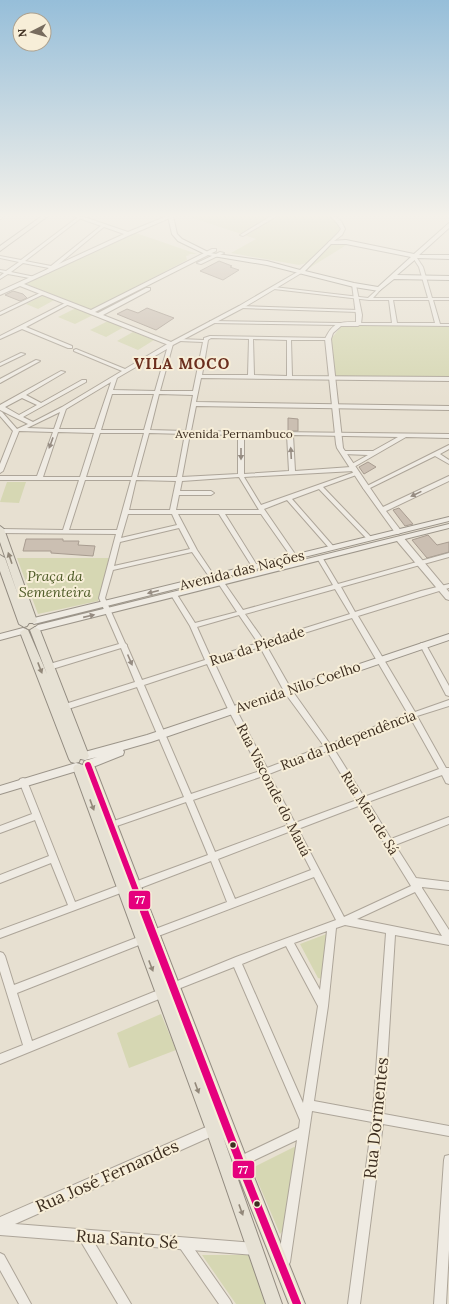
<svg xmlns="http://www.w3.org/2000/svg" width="449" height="1304" font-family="Lora,serif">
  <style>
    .green { fill: #d6d7b3 }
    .building { fill: #cbbfb2; stroke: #a89c90 }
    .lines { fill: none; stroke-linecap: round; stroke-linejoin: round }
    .minor-casing { stroke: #ada599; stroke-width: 2 }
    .tertiary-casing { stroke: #ada599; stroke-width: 2 }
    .secondary-casing { stroke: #9c958a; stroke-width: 2 }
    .primary-casing { stroke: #928b80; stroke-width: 2 }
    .minor { fill: #efebe3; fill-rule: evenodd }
    .tertiary { fill: #efebe3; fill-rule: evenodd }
    .secondary { fill: #efebe3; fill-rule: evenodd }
    .primary { fill: #e6e1d4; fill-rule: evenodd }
    .bus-1-far1-casing { stroke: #f7eed8; stroke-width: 10 }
    .bus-1-casing { stroke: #f7eed8; stroke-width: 12 }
    .bus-1-far1 { stroke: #e5007d; stroke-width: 6 }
    .bus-1 { stroke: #e5007d; stroke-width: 8 }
    .oneway { fill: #968c82 }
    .oneway2 { fill: #92887a }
    .bus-dot { fill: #3d2e20; stroke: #f7eed8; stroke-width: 1.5 }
    .labels { text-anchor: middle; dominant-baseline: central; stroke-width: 4; stroke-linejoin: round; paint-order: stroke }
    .far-street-label { font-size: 12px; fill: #3d2e20; stroke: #f7eed8 }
    .street-label { font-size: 14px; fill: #3d2e20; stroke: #f7eed8 }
    .park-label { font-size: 14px; font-style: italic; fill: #4d5a26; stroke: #f7eed8 }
    .far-district-label { font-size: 15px; font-weight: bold; letter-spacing: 1px; fill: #6b2e1e; stroke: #f7eed8 }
    .near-street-label { font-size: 17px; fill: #3d2e20; stroke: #f7eed8 }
    .line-badge { stroke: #f7eed8; stroke-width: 1.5 }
    .badge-label { font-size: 11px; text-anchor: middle; font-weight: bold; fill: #fff }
  </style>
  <rect width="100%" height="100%" fill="#e7e0d1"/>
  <!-- green -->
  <path class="green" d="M 187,216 L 329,216 L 338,224 L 340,229 L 338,233 L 306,263 L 299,265 L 231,253 L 256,239 Z
    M 133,232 L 197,254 L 188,254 L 190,255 L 186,256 L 187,260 L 91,310 L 24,283 Z
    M 332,244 L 348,244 L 306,270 Z
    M 44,295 L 56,299 L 38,309 L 26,304 Z
    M 76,308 L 93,315 L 75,324 L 58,317 Z
    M 108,321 L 124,327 L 106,337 L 90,330 Z
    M 343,324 L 449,326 L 449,378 L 335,376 L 331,339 Z
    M 133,332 L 154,340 L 138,350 L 117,341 Z
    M 7,482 L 26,482 L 19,503 L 0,502 Z
    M 17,558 L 109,558 L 98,601 L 38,614 Z
    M 329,933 L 323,979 L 318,978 L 300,944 Z
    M 161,1014 L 176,1050 L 129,1068 L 117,1033 Z
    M 294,1147 L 300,1150 L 287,1226 L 280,1234 L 252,1168 Z
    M 202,1255 L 251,1255 L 265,1304 L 236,1304 Z"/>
  <!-- building -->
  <path class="building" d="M 219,261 L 232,266 L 230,267 L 239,270 L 223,280 L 200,271 Z
    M 13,291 L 23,294 L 27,298 L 20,301 L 5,295 Z
    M 147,308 L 174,318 L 156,330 L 117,314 L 127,309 L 138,313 Z
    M 288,418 L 298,419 L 298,431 L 288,431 Z
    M 368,462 L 376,467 L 364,474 L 359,467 Z
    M 399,508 L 413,524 L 405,526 L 393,510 Z
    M 428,535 L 437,545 L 449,542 L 449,552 L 427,558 L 412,540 Z
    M 26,539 L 63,539 L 63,541 L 79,541 L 78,545 L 95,546 L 93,556 L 51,553 L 51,551 L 23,551 Z"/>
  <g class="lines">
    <!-- minor casing -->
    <g class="minor-casing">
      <path id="minor" d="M 0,216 L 3,216 L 1,219 L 0,219 Z
        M 271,216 L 277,216 L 243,236 L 240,235 Z
        M 78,217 L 81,218 L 25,261 L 51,266 L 102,225 L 105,226 L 48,273 L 44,272 L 49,268 L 23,263 L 11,272 L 35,277 L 35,279 L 8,274 L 0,279 L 0,276 L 4,273 L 0,272 L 0,270 L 6,271 L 19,262 L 0,258 L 0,256 L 21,260 Z
        M 413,255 L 415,255 L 423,267 L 432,298 L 449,298 L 449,300 L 433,300 L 440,324 L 449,324 L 449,326 L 358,325 L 356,324 L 356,323 L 392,323 L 389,300 L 369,300 L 274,289 L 272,288 L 274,287 L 368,298 L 379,288 L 381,289 L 373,298 L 428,298 L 419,267 L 412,256 ZM 393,300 L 429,300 L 435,323 L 397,323 Z
        M 42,292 L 46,293 L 0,315 L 0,312 Z
        M 67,302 L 71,303 L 26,327 L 72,346 L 72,348 L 68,348 L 22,329 L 0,339 L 0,336 Z
        M 239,306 L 358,310 L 360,311 L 358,312 L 241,308 L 239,308 Z
        M 210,321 L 340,323 L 342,324 L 340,325 L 212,323 L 210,322 Z
        M 210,336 L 330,338 L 330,339 L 328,340 L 291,340 L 292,376 L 449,377 L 449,381 L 201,378 L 196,402 L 449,406 L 449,410 L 196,406 L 191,431 L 449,434 L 449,438 L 406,437 L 354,467 L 357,469 L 354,471 L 244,477 L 261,505 L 355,472 L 359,472 L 359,474 L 323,487 L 372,538 L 373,539 L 372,540 L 368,540 L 319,489 L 292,499 L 334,547 L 335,548 L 334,549 L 330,549 L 287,500 L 264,509 L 297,557 L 294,559 L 292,558 L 261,514 L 225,514 L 258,567 L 255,569 L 253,568 L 219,514 L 178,514 L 197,550 L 215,577 L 214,578 L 210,578 L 192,552 L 113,570 L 105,598 L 125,643 L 127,645 L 127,646 L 142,680 L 205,660 L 190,626 L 171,595 L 172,593 L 176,593 L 195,623 L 237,612 L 218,583 L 219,581 L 223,581 L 243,610 L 333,585 L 317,558 L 318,557 L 322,557 L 338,584 L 449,553 L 449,557 L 341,587 L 355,612 L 421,591 L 449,584 L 449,588 L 358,616 L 415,712 L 449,700 L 449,706 L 417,716 L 446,768 L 449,768 L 449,784 L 446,783 L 442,775 L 368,802 L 391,839 L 449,817 L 449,824 L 395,845 L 416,878 L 449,882 L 449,890 L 422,887 L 422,888 L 449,930 L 449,945 L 395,935 L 384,1114 L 449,1126 L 449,1136 L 383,1124 L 360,1304 L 348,1304 L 372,1122 L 312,1111 L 290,1262 L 288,1266 L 284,1268 L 280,1266 L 278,1262 L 297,1140 L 240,1167 L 236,1166 L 235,1162 L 236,1158 L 299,1128 L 300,1120 L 234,967 L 173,991 L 170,990 L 168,987 L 170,984 L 236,957 L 336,920 L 314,877 L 153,938 L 150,937 L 148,934 L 150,931 L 227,902 L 211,861 L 135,890 L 132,889 L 131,886 L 132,883 L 208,855 L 186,802 L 111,828 L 108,827 L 107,825 L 108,823 L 184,797 L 137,687 L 65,710 L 62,709 L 61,707 L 62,705 L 135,682 L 121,648 L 49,670 L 45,667 L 46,665 L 119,644 L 99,598 L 116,534 L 0,533 L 0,529 L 1,529 L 63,530 L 79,480 L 0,480 L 0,476 L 37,476 L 53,432 L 19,431 L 3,471 L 0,473 L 0,464 L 13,431 L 0,416 L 0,411 L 2,412 L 17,429 L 28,424 L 0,410 L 0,405 L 61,371 L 65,372 L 26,395 L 41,403 L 82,380 L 86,380 L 86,382 L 23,417 L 33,422 L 62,407 L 122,371 L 74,351 L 74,350 L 76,349 L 125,369 L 169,343 L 173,343 L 173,344 L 160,391 L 193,391 L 203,342 L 179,341 L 177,340 L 179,339 L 204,340 L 204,338 ZM 211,338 L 249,339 L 248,375 L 202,375 L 208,340 ZM 253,339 L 287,340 L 287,376 L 254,375 ZM 167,349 L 155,391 L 113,390 L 117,378 ZM 111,382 L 95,429 L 59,429 L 66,409 ZM 112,394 L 154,394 L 144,430 L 101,430 ZM 159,394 L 193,395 L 186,431 L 150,430 ZM 22,398 L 37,405 L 19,415 L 5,407 ZM 60,412 L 54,429 L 27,428 ZM 58,432 L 94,433 L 80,477 L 43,477 ZM 100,433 L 144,433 L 132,477 L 86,477 ZM 149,433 L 185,434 L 177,477 L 137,477 ZM 190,434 L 238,435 L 238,474 L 182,477 ZM 244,435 L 287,435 L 289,471 L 244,474 ZM 293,435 L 398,437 L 373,451 L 341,451 L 340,452 L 343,454 L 368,455 L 350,465 L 349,466 L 351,467 L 295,471 ZM 239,477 L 259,510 L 176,510 L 179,495 L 211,495 L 214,493 L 211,491 L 180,491 L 182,481 ZM 85,480 L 131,480 L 117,530 L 69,530 ZM 136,480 L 176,481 L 170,510 L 129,510 ZM 128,514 L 172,514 L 177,525 L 121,538 ZM 179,528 L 190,549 L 114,566 L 120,542 ZM 335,589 L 350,614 L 264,641 L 245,614 ZM 239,615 L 258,643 L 211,658 L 197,627 ZM 352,618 L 408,714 L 330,744 L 291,689 L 266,645 ZM 260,647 L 285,693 L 324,746 L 267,768 L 236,709 L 214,662 ZM 207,664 L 228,709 L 260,771 L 191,794 L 144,685 ZM 411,719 L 439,769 L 364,797 L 334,749 ZM 327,751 L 357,800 L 295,823 L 269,774 ZM 263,776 L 288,825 L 215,852 L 193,800 ZM 361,805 L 411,886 L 344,917 L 298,829 ZM 291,831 L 311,870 L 235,899 L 218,859 ZM 415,892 L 442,936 L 357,919 ZM 345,925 L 386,933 L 373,1112 L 314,1101 L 328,1006 L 336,928 ZM 327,931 L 320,990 L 294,943 ZM 286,946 L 318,1006 L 303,1103 L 242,964 Z
        M 21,353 L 25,354 L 0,366 L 0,363 Z
        M 36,360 L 40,361 L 0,383 L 0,379 Z
        M 449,445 L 449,449 L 440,454 L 449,460 L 449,464 L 435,456 L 368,489 L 366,490 L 363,488 Z
        M 421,643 L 425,643 L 449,686 L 449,696 L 446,695 L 445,693 L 420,645 Z
        M 23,778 L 26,779 L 27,781 L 75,902 L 123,884 L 126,885 L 127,888 L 126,891 L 0,938 L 0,930 L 68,905 L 51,863 L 0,883 L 0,875 L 49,856 L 35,820 L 0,833 L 0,826 L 32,814 L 19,781 L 20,779 Z
        M 141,936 L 144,937 L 146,940 L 144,943 L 17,993 L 32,1041 L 161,989 L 164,991 L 166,994 L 164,997 L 0,1064 L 0,1054 L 23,1045 L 0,971 L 0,952 L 3,953 L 5,956 L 14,985 Z
        M 449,1155 L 449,1250 L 446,1304 L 434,1304 L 444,1160 L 445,1156 Z
        M 84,1230 L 88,1232 L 131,1304 L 118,1304 L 80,1240 L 78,1236 L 80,1232 Z
        M 184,1238 L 188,1240 L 230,1300 L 232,1304 L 219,1304 L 180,1248 L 178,1244 L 180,1240 Z
        M 0,1253 L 4,1255 L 31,1304 L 19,1304 L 0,1270 Z"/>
    </g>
    <!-- tertiary casing -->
    <g class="tertiary-casing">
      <path id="tertiary" d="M 73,216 L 81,216 L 128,232 L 167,216 L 172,217 L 130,235 L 24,284 L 91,310 L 212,249 L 216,249 L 216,251 L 95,312 L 98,313 L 146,288 L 150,288 L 150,290 L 103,315 L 171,342 L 239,306 L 299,271 L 303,272 L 243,308 L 171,346 L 20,286 L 0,295 L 0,291 L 124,234 Z
        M 330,216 L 335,216 L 341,221 L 345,229 L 342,235 L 330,244 L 328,243 L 338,233 L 341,229 L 337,223 Z
        M 220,252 L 224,253 L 201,264 L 197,263 Z
        M 352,284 L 356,285 L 362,315 L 361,324 L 358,326 L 341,326 L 333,333 L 331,339 L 343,448 L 383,507 L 449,476 L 449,481 L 386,511 L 402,532 L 398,534 L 396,534 L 363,488 L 337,448 L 336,444 L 325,339 C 333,322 339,322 356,322 L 356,315 Z
        M 397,537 L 403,537 L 449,592 L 449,600 L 446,599 L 397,541 L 396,539 Z
        M 213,1124 L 217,1126 L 219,1130 L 217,1134 L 15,1224 L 255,1243 L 260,1244 L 261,1249 L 260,1254 L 255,1255 L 0,1235 L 0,1217 Z"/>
    </g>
    <!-- secondary casing -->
    <g class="secondary-casing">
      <path id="secondary" d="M 168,216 L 173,216 L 177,234 L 182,239 L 210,253 L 267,261 L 300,270 L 330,241 L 346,240 L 414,254 L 449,223 L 449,228 L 419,255 L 449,255 L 449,259 L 417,258 L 397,275 L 449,276 L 449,280 L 394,279 L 379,291 L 354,287 L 267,265 L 207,255 L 178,241 L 172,234 ZM 331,244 L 346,244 L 411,257 L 378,287 L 354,283 L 305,271 Z
        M 449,517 L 449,521 L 34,624 L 30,621 L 34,618 Z
        M 449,524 L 449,528 L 38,631 L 34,628 L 38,625 Z
        M 23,628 L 26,629 L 27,631 L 26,633 L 0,640 L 0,634 Z
        M 449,634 L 449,640 L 151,742 L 123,750 L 124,752 L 123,755 L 93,767 L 89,768 L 85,767 L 84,764 L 85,761 L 97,757 L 85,760 L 81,759 L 80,756 L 81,753 L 147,735 Z
        M 76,763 L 80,764 L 81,767 L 80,770 L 0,794 L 0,786 Z"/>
    </g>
    <!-- primary casing -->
    <g class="primary-casing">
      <path id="primary" d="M 42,216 L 48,216 L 0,251 L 0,246 Z
        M 0,526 L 4,529 L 37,621 L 35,623 L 29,623 L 27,626 L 24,627 L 19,624 L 0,571 L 0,555 L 5,558 L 19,598 L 0,542 Z
        M 35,627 L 40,630 L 89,756 L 87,759 L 80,759 L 79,762 L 75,763 L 71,762 L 69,759 L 20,632 L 25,629 L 28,630 L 47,674 L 30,630 Z
        M 88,761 L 92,762 L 94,765 L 248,1162 L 305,1304 L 289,1304 L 223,1137 L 282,1304 L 266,1304 L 206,1130 L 73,768 L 75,765 L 79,764 L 83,765 L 84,762 Z"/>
    </g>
    <!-- minor -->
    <use href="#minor" class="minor"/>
    <!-- tertiary -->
    <use href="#tertiary" class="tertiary"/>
    <!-- secondary -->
    <use href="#secondary" class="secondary"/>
    <!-- primary -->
    <use href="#primary" class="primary"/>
    <!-- bus-1-far1 casing -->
    <g class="bus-1-far1-casing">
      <path id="bus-1-far1" d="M 88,765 L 144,912"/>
    </g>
    <!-- bus-1 casing -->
    <g class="bus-1-casing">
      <path id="bus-1" d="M 144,911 L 240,1162 L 297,1304"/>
    </g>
    <!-- bus-1-far1 -->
    <use href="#bus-1-far1" class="bus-1-far1"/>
    <!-- bus-1 -->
    <use href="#bus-1" class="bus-1"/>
  </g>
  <!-- one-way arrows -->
  <defs><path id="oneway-solid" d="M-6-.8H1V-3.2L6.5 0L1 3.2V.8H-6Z"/></defs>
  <g class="oneway">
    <use href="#oneway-solid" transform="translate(51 443) rotate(110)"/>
    <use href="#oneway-solid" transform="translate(291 453) rotate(-93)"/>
    <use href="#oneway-solid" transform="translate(241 454) rotate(90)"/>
    <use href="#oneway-solid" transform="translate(416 494) rotate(154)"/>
    <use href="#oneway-solid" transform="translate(153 592) rotate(166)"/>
    <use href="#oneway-solid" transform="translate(89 616) rotate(-13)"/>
    <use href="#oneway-solid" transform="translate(130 660) rotate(67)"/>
  </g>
  <g class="oneway2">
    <use href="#oneway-solid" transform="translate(10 558) rotate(-109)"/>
    <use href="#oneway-solid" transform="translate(40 668) rotate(69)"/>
    <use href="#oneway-solid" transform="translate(92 805) rotate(70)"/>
    <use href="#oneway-solid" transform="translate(151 966) rotate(69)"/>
    <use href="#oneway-solid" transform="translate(197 1088) rotate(70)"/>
    <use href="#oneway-solid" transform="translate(241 1210) rotate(70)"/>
  </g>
  <!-- sky -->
  <linearGradient id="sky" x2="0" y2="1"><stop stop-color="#96bed9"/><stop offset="0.54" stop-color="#f4f1ea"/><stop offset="1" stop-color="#f4f1ea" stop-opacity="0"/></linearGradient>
  <rect width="449" height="399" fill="url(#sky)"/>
  <!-- markers -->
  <g class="bus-dot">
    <circle cx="233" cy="1145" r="3.5"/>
    <circle cx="257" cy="1204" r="3.5"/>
  </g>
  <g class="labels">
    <!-- far-street labels -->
    <g class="far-street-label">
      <text x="234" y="433">Avenida Pernambuco</text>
    </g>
    <!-- street labels -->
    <g class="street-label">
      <text transform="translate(242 570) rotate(-14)">Avenida das Nações</text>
      <text transform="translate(257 646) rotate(-18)">Rua da Piedade</text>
      <text transform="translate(298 687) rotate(-19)">Avenida Nilo Coelho</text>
      <text transform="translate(348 740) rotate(-21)">Rua da Independência</text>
      <text transform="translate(274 790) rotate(63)">Rua Visconde do Mauá</text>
      <text transform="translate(370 813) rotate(58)">Rua Men de Sá</text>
    </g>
    <!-- park labels -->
    <g class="park-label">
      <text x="55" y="576">Praça da<tspan x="55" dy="16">Sementeira</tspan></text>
    </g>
    <!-- far-district labels -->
    <g class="far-district-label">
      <text x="182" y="363">VILA MOCO</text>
    </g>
    <!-- near-street labels -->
    <g class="near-street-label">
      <text transform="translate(376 1118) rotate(-84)">Rua Dormentes</text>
      <text transform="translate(107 1176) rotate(-24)">Rua José Fernandes</text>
      <text transform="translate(127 1239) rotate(4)">Rua Santo Sé</text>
    </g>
  </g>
  <g class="line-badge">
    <rect x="128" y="890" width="23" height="20" rx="4" fill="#e5007d"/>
    <rect x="232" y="1160" width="23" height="19" rx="4" fill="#e5007d"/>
  </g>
  <g class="badge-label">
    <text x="140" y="904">77</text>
    <text x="243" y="1174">77</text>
  </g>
  <!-- north arrow -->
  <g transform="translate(32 32) rotate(264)"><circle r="19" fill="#f7eed8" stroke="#ada18e"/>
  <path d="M0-3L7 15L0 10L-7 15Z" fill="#786c5e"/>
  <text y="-6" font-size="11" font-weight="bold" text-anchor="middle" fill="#3d2e20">N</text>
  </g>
</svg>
